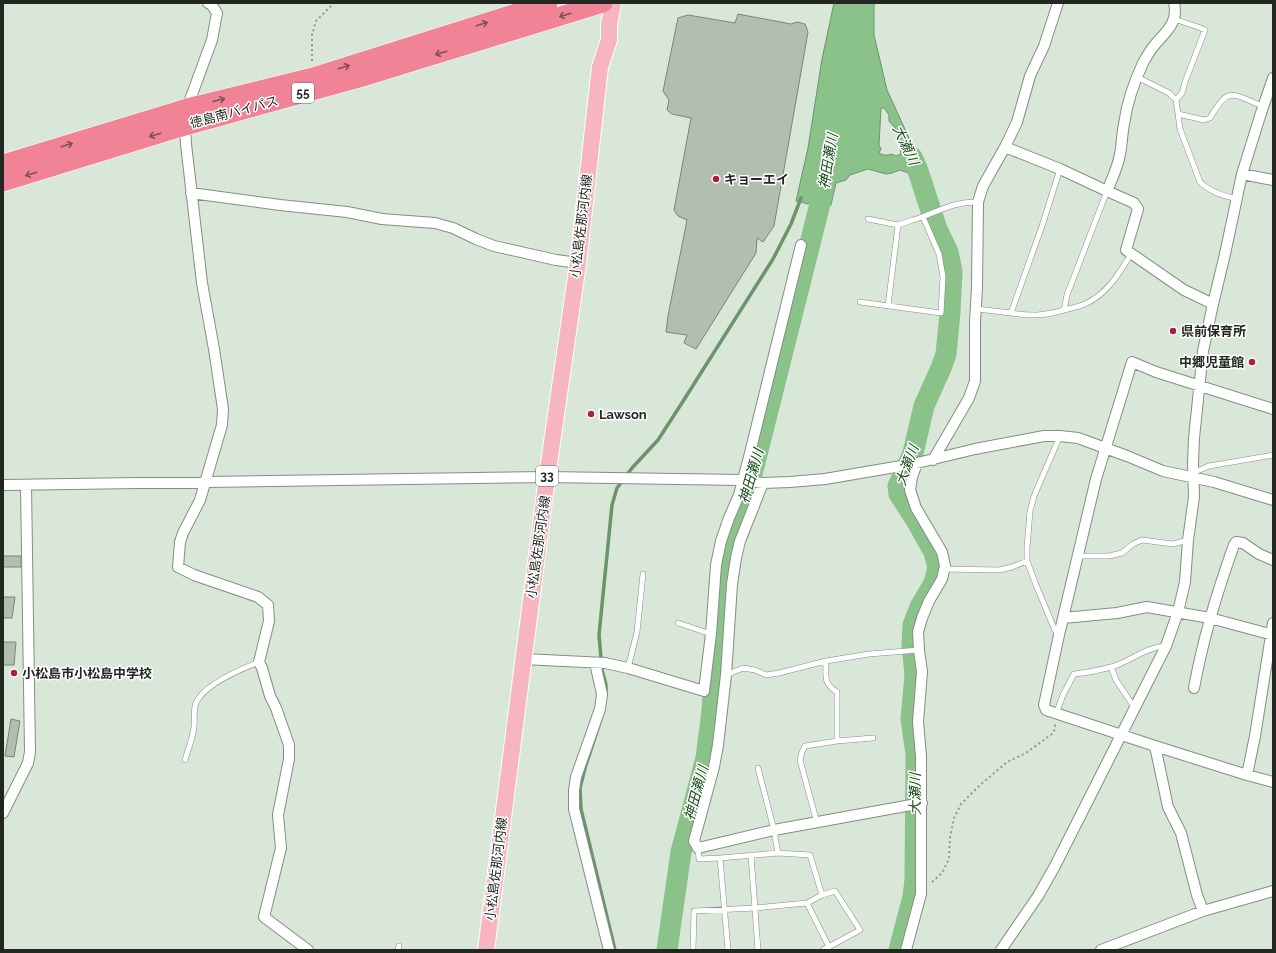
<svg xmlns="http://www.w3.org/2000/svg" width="1276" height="953" font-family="Raleway,'Noto Sans JP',sans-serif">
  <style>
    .water { fill: #8bc28a; stroke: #6c946b; fill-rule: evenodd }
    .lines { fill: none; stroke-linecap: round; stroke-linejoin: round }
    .stream { stroke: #6c946b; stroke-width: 3.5 }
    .river { stroke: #8bc28a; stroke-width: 21 }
    .building { fill: #b1bfb1; stroke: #798678 }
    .lane-casing { stroke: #828f81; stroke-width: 6 }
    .street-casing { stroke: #828f81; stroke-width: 12 }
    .primary-casing { stroke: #fff; stroke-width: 18 }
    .highway-casing { stroke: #fff; stroke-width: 20 }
    .path { stroke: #8e988d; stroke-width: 2; stroke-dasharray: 2 3; stroke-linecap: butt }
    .lane { stroke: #fff; stroke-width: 5 }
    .street { stroke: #fff; stroke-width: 10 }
    .primary { stroke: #f6b5bf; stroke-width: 16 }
    .highway { stroke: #f08395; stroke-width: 19 }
    .oneway { stroke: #7f5056 }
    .poi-dot { fill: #ae1c49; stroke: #fff; stroke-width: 1.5 }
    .labels { text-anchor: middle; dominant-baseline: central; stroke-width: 3; stroke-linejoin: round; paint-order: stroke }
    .shield { fill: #fff; stroke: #646864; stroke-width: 1 }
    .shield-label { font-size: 12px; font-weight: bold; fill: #222722 }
    .street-label { font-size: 13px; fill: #222722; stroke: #fff }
    .poi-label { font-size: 13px; font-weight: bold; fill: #222722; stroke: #fff; text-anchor: start }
    .water-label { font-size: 14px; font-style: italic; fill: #154d18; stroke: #fff }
  </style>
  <rect width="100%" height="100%" fill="#d9e7d8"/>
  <!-- water -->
  <path class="water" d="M 834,3 L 874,3 L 874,35 L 887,90 L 914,149 L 920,156 L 932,181 L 922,183 C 917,175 908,173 900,170 L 892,173 L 886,174 L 868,169 L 850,175 L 846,180 L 836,183 L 831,205 L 823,204 L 815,200 L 808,204 L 796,201 L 808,148 L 822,59 ZM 881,108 L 884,108 L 889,115 L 889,121 L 895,128 L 899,140 L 901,154 L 896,156 L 891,154 C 887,156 882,155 879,153 L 881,149 L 879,145 Z"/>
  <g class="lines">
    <!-- stream -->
    <path class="stream" d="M 606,694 L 606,685 L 602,670 L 599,635 L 612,505 L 617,488 L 632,468 L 658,440 L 680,406 L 773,259 L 791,224 L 801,198
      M 601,719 L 585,768 L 580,788 L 581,809 L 615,950"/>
    <!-- river -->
    <path class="river" d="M 667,950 L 681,852 L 706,758 L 712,711 L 721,583 L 730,537 L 748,490 L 823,192 L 825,175
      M 899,950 L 913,897 L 915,880 L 916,754 L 911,719 L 915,675 L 912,644 L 913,625 L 920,607 L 934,583 L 938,568 L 934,552 L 916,520 L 899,494 L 898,486 L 904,474 L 913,453 L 924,406 L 941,368 L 946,354 L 950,313 L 952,271 L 948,252 L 937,229 L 917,168 L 912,157"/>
  </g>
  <!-- building -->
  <path class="building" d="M 738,14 L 791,24 L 797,22 L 805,24 L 808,32 L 774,226 L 763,242 L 757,238 L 756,253 L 696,349 L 684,343 L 687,335 L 666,332 L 668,316 L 687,220 L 678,216 L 674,210 L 691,118 L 672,114 L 667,110 L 669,100 L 663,91 L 678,18 L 688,15 L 735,23 Z
    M 3,556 L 21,556 L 21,567 L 3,567 Z
    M 3,597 L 15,597 L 12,618 L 3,618 Z
    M 3,642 L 16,642 L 14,665 L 3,665 Z
    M 11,719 L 20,721 L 14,757 L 5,756 Z"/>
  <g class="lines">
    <!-- lane casing -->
    <g class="lane-casing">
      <path id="lane" d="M 1174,19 L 1198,27 L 1205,30 L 1185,82 L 1182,93 L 1176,100
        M 1137,77 L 1169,93 L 1176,100 L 1178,114 L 1204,120 L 1210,118 C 1229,85 1231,94 1263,106
        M 1178,114 L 1180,129 L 1200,182 C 1210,192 1224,196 1237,199
        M 868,219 L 898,225 L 888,306
        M 898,225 C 906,222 914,220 922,217 C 941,210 957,201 978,202
        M 860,302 L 941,313 L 943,277 L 939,254 L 923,217
        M 977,309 L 1011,313 L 1042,226 L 1060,169
        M 1064,310 C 1071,308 1078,307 1085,304 C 1107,294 1119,274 1131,254
        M 1011,313 C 1032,316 1043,316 1064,310 L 1067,295 L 1107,191
        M 1193,473 L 1209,466 L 1273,455
        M 1077,556 L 1109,556 L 1122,553 L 1133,544 L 1142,540 L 1173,544 L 1188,540
        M 944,569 L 999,570 L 1012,567 L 1027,561
        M 678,623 L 711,634
        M 1058,635 L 1054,628 L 1036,585 L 1027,561 L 1027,548 L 1030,511 L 1034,496 L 1060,436
        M 826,661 C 826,675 823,684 837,692 L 837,741
        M 1111,667 L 1116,680 L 1134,707
        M 628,668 L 637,632 L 643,574
        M 726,675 L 743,668 L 755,670 L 766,675 L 779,673 L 826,661 L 869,654 L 919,650
        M 1056,714 L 1063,695 L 1074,674 C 1084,673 1100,670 1111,667 C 1130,662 1145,647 1166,646
        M 185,760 C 188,749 193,738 194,727 C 195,720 193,710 196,703 C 204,684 241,669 259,662
        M 758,768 L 774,830 L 778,853 L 810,855 L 822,895 L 807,903
        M 817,823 L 800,760 L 802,752 L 805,746 L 837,741 L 873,738
        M 698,848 L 699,859 L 720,858
        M 751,855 L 758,950
        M 822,895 L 835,891 L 860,930 L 823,950
        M 398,950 L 399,946
        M 693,950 L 694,911 L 755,908 L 807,903 L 829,947
        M 728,950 L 720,858 L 778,853"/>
    </g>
    <!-- street casing -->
    <g class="street-casing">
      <path id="street" d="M 208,3 L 211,4 L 217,13 L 212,40 L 187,108 L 185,126 L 186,144 L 202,283 L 214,349 L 223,409 L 222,425 L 200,500 L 183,533 L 180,542 L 178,567 L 194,575 L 258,597 L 268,605 L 269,621 L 259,662 L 262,668 L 270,696 L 276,708 L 289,745 L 289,759 L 278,815 L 281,848 L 264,917 L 308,950
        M 1005,147 L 1060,169 L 1107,191 C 1112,179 1118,167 1120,154 C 1122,144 1122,134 1124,124 C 1127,103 1134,82 1143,63 C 1146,58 1149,52 1153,47 C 1164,33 1179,24 1174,3
        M 1242,174 L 1273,180
        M 1107,191 L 1134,203 L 1138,209 L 1126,250 L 1184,290 L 1213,304
        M 191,193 L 280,205 L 347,212 L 382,219 L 435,223 L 453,228 L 476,239 L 494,246 L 556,260 L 578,263
        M 933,460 L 969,398 L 975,381 L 975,322 L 977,288 L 978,202 L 983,186 L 1005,147 L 1017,122 L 1030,76 L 1044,46 L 1058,3
        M 763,483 L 740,541 L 736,558 L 732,584 L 726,675 L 718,745 L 714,767 L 694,841 L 698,848 L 774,830 L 922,803
        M 3,485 L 547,477 L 742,480 L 763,483 L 790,482 L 825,479 L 913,464 L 975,449 L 1044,436 L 1060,436 L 1078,438 L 1127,456 L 1163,471 L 1214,482 L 1273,500
        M 1063,618 L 1117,613 L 1147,607 L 1210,618 L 1273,635
        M 523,659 L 605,663 L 628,668 L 704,691 L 711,634 L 716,565 L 721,541 L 729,518 L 739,495 L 750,453 L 801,245
        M 595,663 L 602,694 L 600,709 L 576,777 L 574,790 L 574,809 L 609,950
        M 1194,688 C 1203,639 1217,592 1234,545 L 1236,542 L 1243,543 L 1259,554 L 1273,560
        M 1155,746 L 1247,775 L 1273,782
        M 1247,775 L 1255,736 L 1273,623
        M 3,813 L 28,763 L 30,752 L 26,485
        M 1203,911 L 1197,895 L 1181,833 L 1168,807 L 1155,746 L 1046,710 L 1044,705 L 1059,635 L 1096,479 L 1132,362 L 1156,372 L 1273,409
        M 906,950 L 921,894 L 921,756 L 918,722 L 922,672 L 919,650 L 918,632 L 922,618 L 929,601 L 942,579 L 945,566 L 942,552 L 916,508 L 910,490 L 912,477 L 917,463
        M 1001,950 L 1038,896 L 1055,866 L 1166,646 L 1178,612 L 1185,582 L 1188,540 L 1194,497 L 1193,463 L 1194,438 L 1203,351 L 1213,304 L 1225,254 L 1242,174 L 1261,113 L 1273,78
        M 1101,950 L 1203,911 L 1273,891"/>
    </g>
    <!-- primary casing -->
    <g class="primary-casing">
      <path id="primary" d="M 486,950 L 547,477 L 578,263 L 600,67 L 609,40 L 609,25 L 613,3"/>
    </g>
    <!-- highway casing -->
    <g class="highway-casing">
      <path id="highway" d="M 3,164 L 187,108 L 313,77 L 548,3
        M 3,182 L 185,126 L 366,76 L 603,3"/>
    </g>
    <!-- path -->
    <path class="path" d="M 312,61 L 312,35 L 316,21 L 334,3
      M 932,882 L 942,873 L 949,859 L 950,837 L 954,818 L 961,804 L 979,786 L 1007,762 L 1026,753 L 1052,734 L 1055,729 L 1055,723"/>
    <!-- lane -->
    <use href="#lane" class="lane"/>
    <!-- street -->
    <use href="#street" class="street"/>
    <!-- primary -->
    <use href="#primary" class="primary"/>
    <!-- highway -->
    <use href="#highway" class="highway"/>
  </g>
  <!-- one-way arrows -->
  <defs><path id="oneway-shaft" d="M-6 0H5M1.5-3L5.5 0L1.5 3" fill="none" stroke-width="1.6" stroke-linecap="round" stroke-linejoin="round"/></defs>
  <g class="oneway">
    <use href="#oneway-shaft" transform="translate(565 15) rotate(163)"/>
    <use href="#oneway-shaft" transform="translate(482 24) rotate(-17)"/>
    <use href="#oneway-shaft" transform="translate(441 53) rotate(163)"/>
    <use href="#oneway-shaft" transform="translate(344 67) rotate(-17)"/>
    <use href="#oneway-shaft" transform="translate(219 100) rotate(-14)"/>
    <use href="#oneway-shaft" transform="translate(155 135) rotate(163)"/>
    <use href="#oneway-shaft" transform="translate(67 145) rotate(-17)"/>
    <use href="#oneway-shaft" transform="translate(31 174) rotate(163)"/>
  </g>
  <!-- markers -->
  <g class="poi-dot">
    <circle cx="716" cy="179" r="4"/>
    <circle cx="1173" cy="331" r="4"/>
    <circle cx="1252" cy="362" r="4"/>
    <circle cx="591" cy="414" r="4"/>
    <circle cx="14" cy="673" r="4"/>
  </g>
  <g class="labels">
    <!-- shield labels -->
    <g class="shield">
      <rect x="292" y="83" width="22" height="20" rx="3"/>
      <rect x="536" y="466" width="22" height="20" rx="3"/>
    </g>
    <g class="shield-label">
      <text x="303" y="93">55</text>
      <text x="547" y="476">33</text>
    </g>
    <!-- street labels -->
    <g class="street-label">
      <text transform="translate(234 112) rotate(-15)">徳島南バイパス</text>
      <text transform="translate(581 226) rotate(-83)">小松島佐那河内線</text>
      <text transform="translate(538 547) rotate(-82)">小松島佐那河内線</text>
      <text transform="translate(496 869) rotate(-83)">小松島佐那河内線</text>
    </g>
    <!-- poi labels -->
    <g class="poi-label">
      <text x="724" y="179">キョーエイ</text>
      <text x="1181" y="331">県前保育所</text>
      <text x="1244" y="362" text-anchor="end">中郷児童館</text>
      <text x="599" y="414">Lawson</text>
      <text x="22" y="673">小松島市小松島中学校</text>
    </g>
    <!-- water labels -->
    <g class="water-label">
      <text transform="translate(906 145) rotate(65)">大瀬川</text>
      <text transform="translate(828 161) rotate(-81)">神田瀬川</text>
      <text transform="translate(907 465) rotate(-70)">大瀬川</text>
      <text transform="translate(751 476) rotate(-74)">神田瀬川</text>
      <text transform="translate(696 793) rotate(-75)">神田瀬川</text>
      <text transform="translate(915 794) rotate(-90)">大瀬川</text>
    </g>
  </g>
  <!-- border -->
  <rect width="1276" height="953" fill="none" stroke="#222722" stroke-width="8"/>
</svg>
